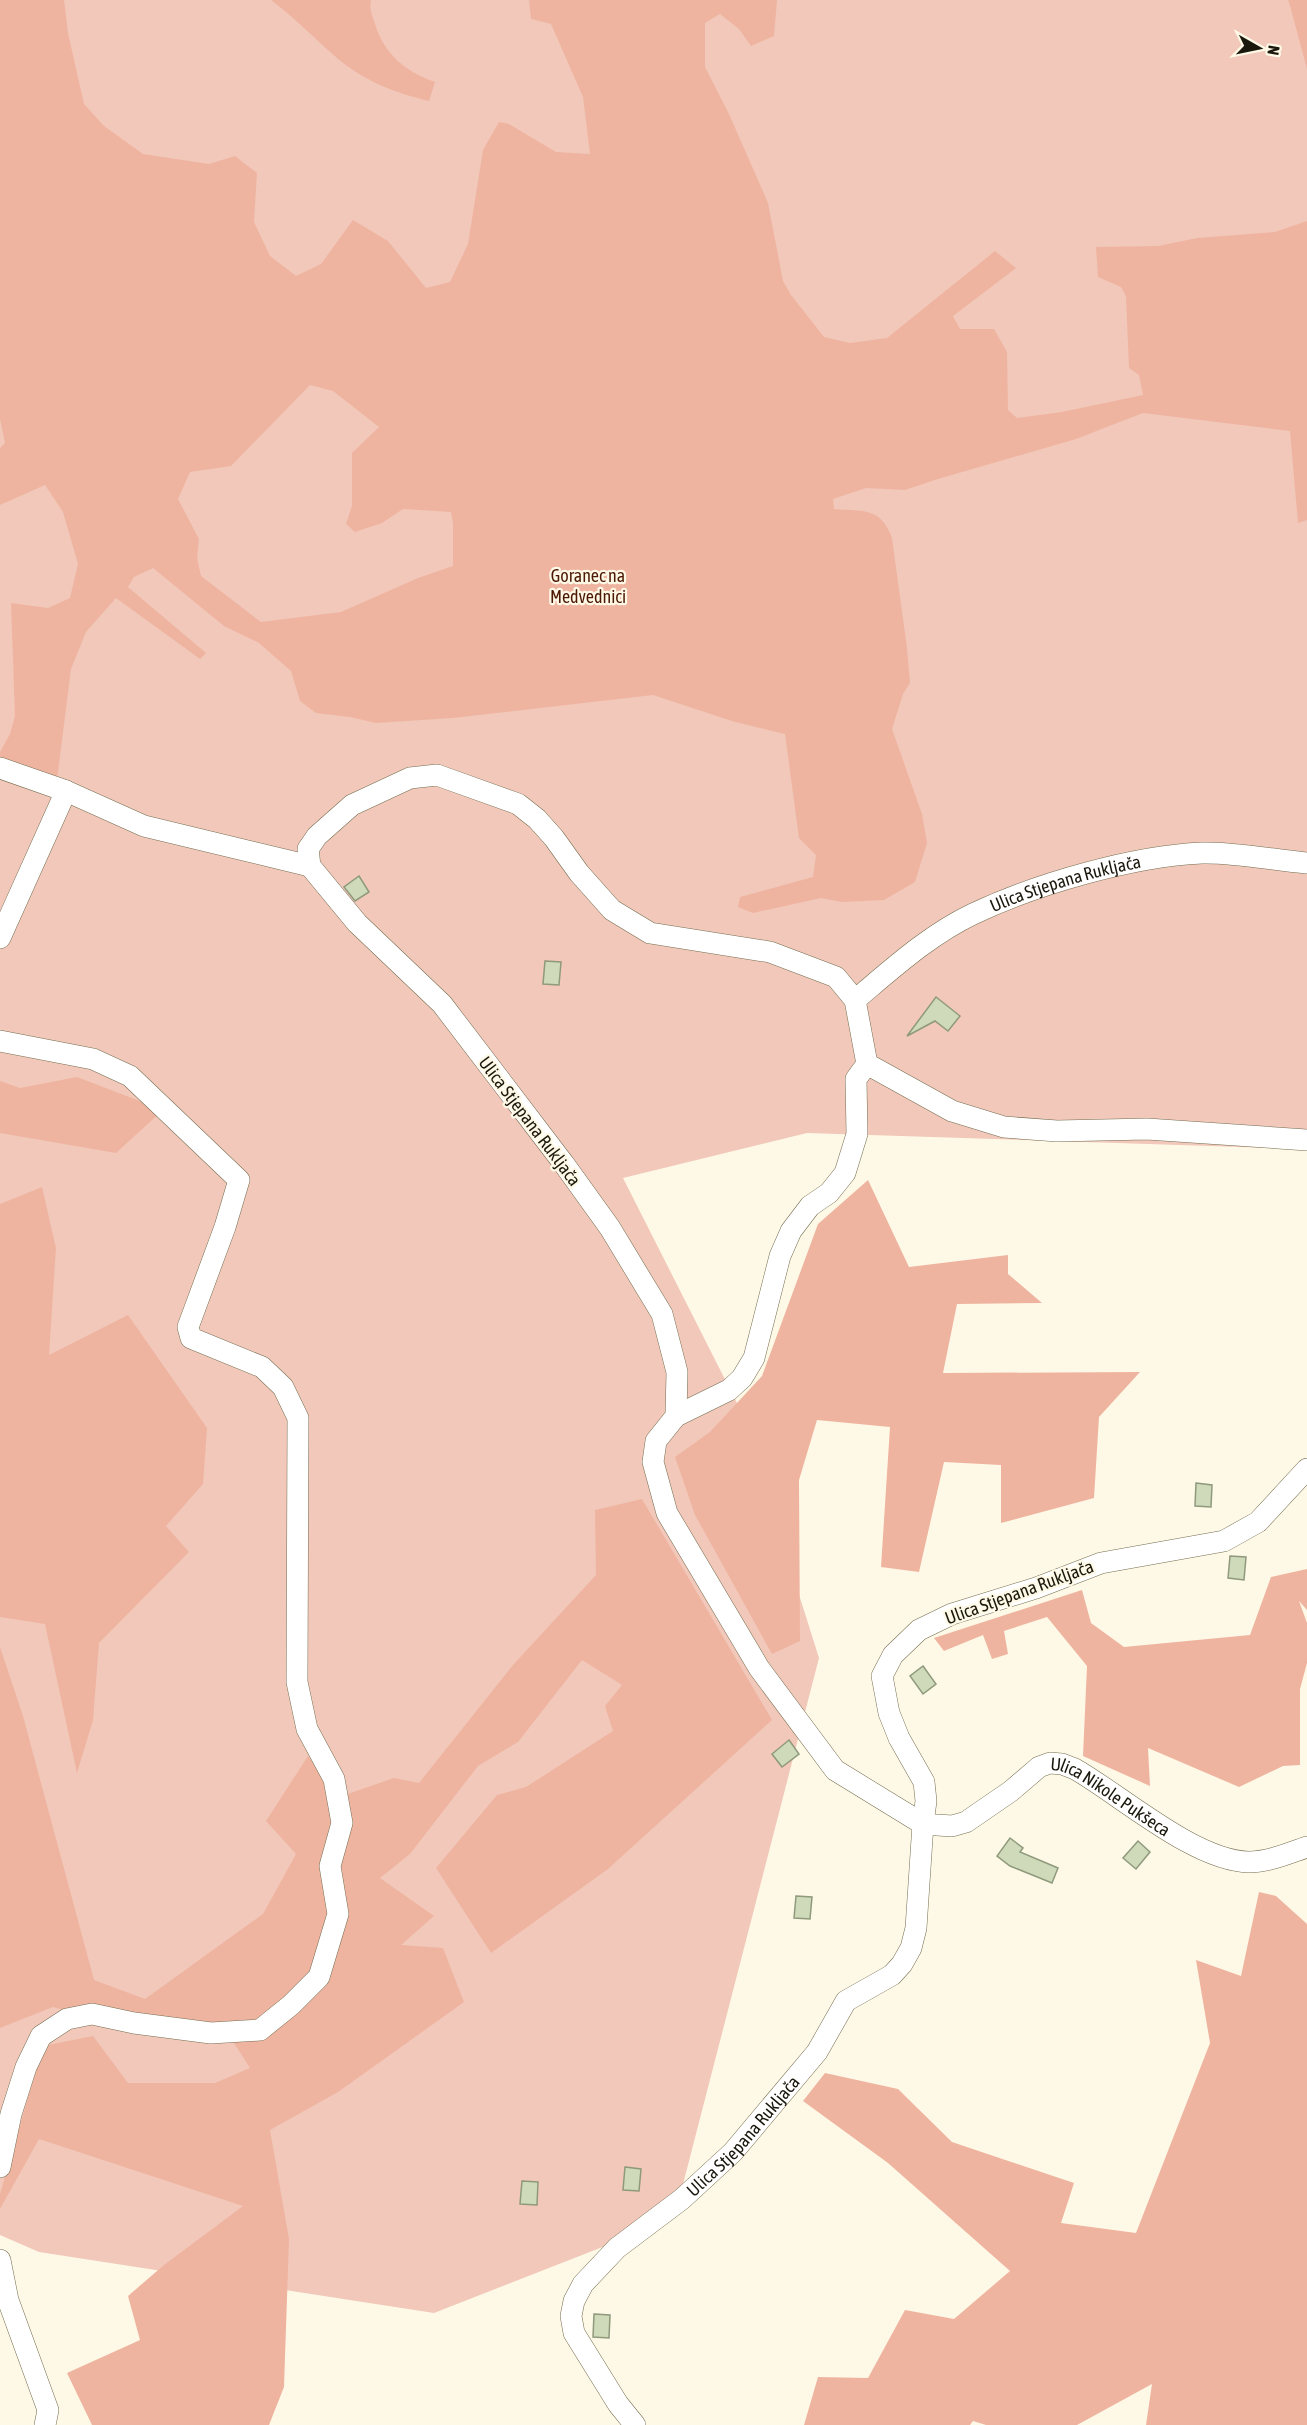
<svg xmlns="http://www.w3.org/2000/svg" width="1307" height="2425" font-family="'Asap Condensed',sans-serif">
  <style>
    .green { fill: #f1c8ba }
    .forest { fill: #efb4a0; fill-rule: evenodd }
    .building { fill: #cfdabb; stroke: #8f997c; stroke-width: 1.5 }
    .lines { fill: none; stroke-linecap: round; stroke-linejoin: round }
    .minor-casing { stroke: #756e51; stroke-width: 22 }
    .minor { stroke: #fff; stroke-width: 21 }
    .labels { text-anchor: middle; dominant-baseline: central; stroke-width: 4.5; stroke-linejoin: round; paint-order: stroke }
    .park-label { font-size: 18px; fill: #4c1905; stroke: #fef9e6 }
    .street-label { font-size: 18px; fill: #1a170c; stroke: #fef9e6 }
  </style>
  <rect width="100%" height="100%" fill="#fef9e6"/>
  <!-- green -->
  <path class="green" d="M 0,0 L 1307,0 L 1307,1149 L 807,1133 L 623,1178 L 741,1411 L 819,1658 L 674,2219 L 434,2313 L 39,2252 L 0,2235 Z"/>
  <!-- forest -->
  <path class="forest" d="M 0,0 L 64,0 L 68,33 L 84,104 L 104,126 L 143,154 L 209,164 L 235,156 L 257,173 L 254,222 L 270,256 L 296,276 L 321,264 L 353,220 L 388,241 L 426,288 L 450,282 L 468,244 L 483,150 L 499,122 L 509,124 L 556,152 L 590,154 L 583,97 L 551,24 L 531,19 L 529,0 L 777,0 L 774,36 L 751,46 L 739,29 L 720,14 L 705,23 L 705,67 L 729,114 L 768,203 L 783,281 L 791,295 L 824,337 L 850,343 L 887,338 L 995,251 L 1016,268 L 953,316 L 960,329 L 994,329 L 1007,352 L 1008,410 L 1017,418 L 1062,412 L 1143,395 L 1139,375 L 1129,368 L 1126,296 L 1121,287 L 1098,277 L 1096,247 L 1158,246 L 1197,238 L 1275,232 L 1307,221 L 1307,520 L 1298,523 L 1290,431 L 1143,413 L 1076,439 L 938,479 L 905,490 L 866,488 L 833,499 L 834,509 C 864,512 880,506 892,538 L 907,648 L 910,683 L 903,694 L 892,729 L 922,814 L 927,843 L 915,882 L 884,900 L 842,902 L 821,898 L 753,913 L 738,907 L 740,897 L 813,877 L 816,855 L 799,838 L 785,734 L 735,722 L 653,695 L 453,718 L 376,723 L 350,717 L 316,713 L 300,701 L 291,671 L 259,643 L 224,626 L 153,568 L 134,577 L 128,587 L 206,653 L 200,659 L 116,598 L 86,632 L 71,669 L 57,780 L 0,765 L 0,752 L 10,734 L 15,716 L 11,603 L 48,608 L 70,598 L 78,564 L 63,512 L 45,485 L 0,505 L 0,448 L 5,443 L 0,419 ZM 310,385 L 333,391 L 379,427 L 352,453 L 352,506 L 346,524 L 355,532 L 382,523 L 403,509 L 451,512 L 453,523 L 453,566 L 418,578 L 341,612 L 261,622 L 201,576 L 197,558 L 199,539 L 178,499 L 190,472 L 231,466 Z
    M 271,0 L 371,0 C 369,9 372,15 375,24 C 384,54 406,72 435,82 L 429,101 C 395,93 364,81 337,58 C 315,39 295,18 271,0 Z
    M 1288,0 L 1307,0 L 1307,69 L 1289,2 Z
    M 77,1077 L 163,1110 L 116,1153 L 0,1133 L 0,1081 L 20,1088 Z
    M 868,1180 L 909,1267 L 1008,1255 L 1008,1274 L 1042,1303 L 957,1304 L 943,1373 L 1140,1372 L 1099,1417 L 1094,1498 L 1001,1523 L 1001,1465 L 944,1462 L 919,1572 L 881,1567 L 890,1427 L 817,1420 L 799,1480 L 800,1641 L 772,1654 L 695,1515 L 675,1457 L 710,1432 L 762,1376 L 818,1224 Z
    M 42,1187 L 56,1248 L 49,1355 L 128,1315 L 207,1428 L 203,1484 L 166,1526 L 189,1552 L 99,1643 L 93,1720 L 77,1773 L 45,1624 L 0,1617 L 0,1204 Z
    M 642,1499 L 772,1720 L 608,1869 L 491,1953 L 436,1868 L 497,1795 L 526,1787 L 613,1731 L 605,1706 L 622,1685 L 582,1660 L 518,1742 L 478,1766 L 410,1854 L 380,1878 L 434,1916 L 401,1945 L 443,1948 L 464,2002 L 338,2092 L 270,2130 L 289,2239 L 284,2387 L 269,2425 L 92,2425 L 67,2373 L 140,2340 L 128,2296 L 164,2265 L 243,2206 L 39,2139 L 0,2209 L 0,2194 L 43,2046 L 93,2036 L 128,2083 L 215,2083 L 250,2068 L 225,2029 L 135,2030 L 53,2007 L 0,2028 L 0,1647 L 23,1716 L 94,1980 L 145,1999 L 263,1914 L 296,1854 L 266,1821 L 308,1756 L 339,1797 L 394,1778 L 419,1783 L 513,1665 L 596,1575 L 595,1510 Z
    M 1307,1569 L 1307,1610 L 1299,1601 L 1307,1623 L 1307,1663 L 1300,1689 L 1300,1765 L 1283,1766 L 1239,1787 L 1148,1748 L 1150,1786 L 1083,1756 L 1087,1666 L 1047,1617 L 1004,1631 L 1008,1654 L 992,1659 L 983,1635 L 944,1651 L 934,1638 L 1082,1590 L 1091,1623 L 1124,1647 L 1250,1635 L 1271,1577 Z
    M 1259,1892 L 1276,1896 L 1307,1924 L 1307,2425 L 1146,2425 L 1152,2384 L 1077,2425 L 986,2425 L 973,2421 L 970,2425 L 804,2425 L 818,2377 L 868,2378 L 905,2310 L 954,2319 L 1010,2271 L 888,2163 L 803,2101 L 825,2073 L 898,2089 L 952,2142 L 1074,2183 L 1061,2223 L 1136,2233 L 1210,2043 L 1196,1960 L 1241,1976 Z"/>
  <!-- building -->
  <path class="building" d="M 359,876 L 369,892 L 355,901 L 344,887 Z
    M 545,961 L 561,962 L 559,985 L 543,984 Z
    M 936,997 L 960,1016 L 948,1031 L 935,1021 L 907,1036 Z
    M 1196,1483 L 1212,1485 L 1211,1507 L 1195,1506 Z
    M 1230,1556 L 1246,1557 L 1244,1580 L 1228,1578 Z
    M 923,1666 L 936,1684 L 923,1694 L 910,1676 Z
    M 789,1740 L 799,1754 L 782,1767 L 772,1754 Z
    M 1010,1838 L 1023,1848 L 1020,1852 L 1058,1868 L 1052,1883 L 1010,1866 L 997,1856 Z
    M 1138,1841 L 1150,1852 L 1136,1869 L 1123,1858 Z
    M 796,1896 L 812,1897 L 810,1919 L 794,1918 Z
    M 625,2167 L 641,2169 L 639,2191 L 623,2190 Z
    M 522,2181 L 538,2182 L 537,2205 L 520,2204 Z
    M 594,2314 L 610,2315 L 609,2338 L 593,2337 Z"/>
  <g class="lines">
    <!-- minor casing -->
    <g class="minor-casing">
      <g id="minor">
        <path d="M 0,768 L 66,791 L 144,826 L 310,866"/>
        <path d="M 0,938 L 66,791"/>
        <path id="s1" d="M 855,1000 C 892,969 929,935 973,914 C 1036,884 1133,856 1202,853 C 1234,852 1274,860 1307,863"/>
        <path d="M 0,1041 L 93,1059 L 130,1076 L 239,1180 L 225,1227 L 188,1327 L 191,1338 L 262,1367 L 283,1387 L 298,1418 L 297,1682 L 307,1729 L 334,1779 L 342,1823 L 330,1866 L 338,1914 L 319,1977 L 291,2005 L 260,2030 L 211,2033 L 134,2023 L 92,2014 L 67,2019 L 41,2036 L 26,2067 L 11,2114 L 0,2167"/>
        <path d="M 676,1416 L 729,1390 L 742,1378 L 754,1358 L 780,1256 L 791,1231 L 810,1206 L 829,1193 L 845,1173 L 857,1134 L 856,1079 L 867,1064"/>
        <path id="s2" d="M 1307,1469 L 1258,1522 L 1224,1541 L 1101,1563 L 1036,1588 L 952,1614 L 919,1630 L 893,1655 L 882,1676 L 889,1713 L 899,1738 L 924,1782 L 926,1801 L 923,1824 L 952,1826 L 966,1822 L 1011,1791 L 1039,1767 L 1050,1763 L 1062,1764 L 1075,1769 C 1122,1796 1195,1861 1249,1862 C 1269,1862 1289,1853 1307,1847"/>
        <path d="M 0,2260 L 8,2300 L 48,2410 L 45,2425"/>
        <path id="s3" d="M 635,2425 L 618,2404 L 574,2333 L 571,2316 L 574,2301 L 583,2284 L 617,2248 L 682,2199 L 733,2152 L 817,2052 L 846,2001 L 892,1975 L 902,1964 L 911,1948 L 916,1928 L 923,1824 L 835,1770 L 759,1668 L 667,1513 L 653,1462 L 656,1441 L 676,1416 L 677,1372 L 662,1314 L 610,1228 L 564,1164 L 442,1004 L 357,923 L 310,866 L 308,849 L 317,836 L 352,805 L 410,778 L 437,775 L 518,804 L 537,819 L 554,838 L 579,873 L 612,910 L 650,933 L 770,952 L 836,977 L 855,1000 L 867,1064 L 952,1111 L 1004,1127 L 1057,1131 L 1147,1129 L 1307,1140"/>
      </g>
    </g>
    <!-- minor -->
    <use href="#minor" class="minor"/>
  </g>
  <g class="labels">
    <!-- park labels -->
    <g class="park-label">
      <text x="588" y="575">Goranec na<tspan x="588" dy="21">Medvednici</tspan></text>
    </g>
    <!-- street labels -->
    <g class="street-label">
      <text stroke="none"><textPath href="#s1" startOffset="244">Ulica Stjepana Rukljača</textPath></text>
      <text transform="translate(530 1121) rotate(53)">Ulica Stjepana Rukljača</text>
      <text transform="translate(1019 1592) rotate(-20)">Ulica Stjepana Rukljača</text>
      <text stroke="none"><textPath href="#s2" startOffset="864">Ulica Nikole Pukšeca</textPath></text>
      <text stroke="none"><textPath href="#s3" startOffset="381">Ulica Stjepana Rukljača</textPath></text>
    </g>
  </g>
  <!-- north arrow -->
  <g transform="translate(1259 48) rotate(99)" stroke="#fef9e6" stroke-width="4.5" paint-order="stroke">
  <path d="M0-4.5L10 22L0 15L-10 22Z" fill="#1a170c"/>
  <text y="-9" font-size="16" font-weight="bold" text-anchor="middle" fill="#1a170c">N</text>
  </g>
</svg>
